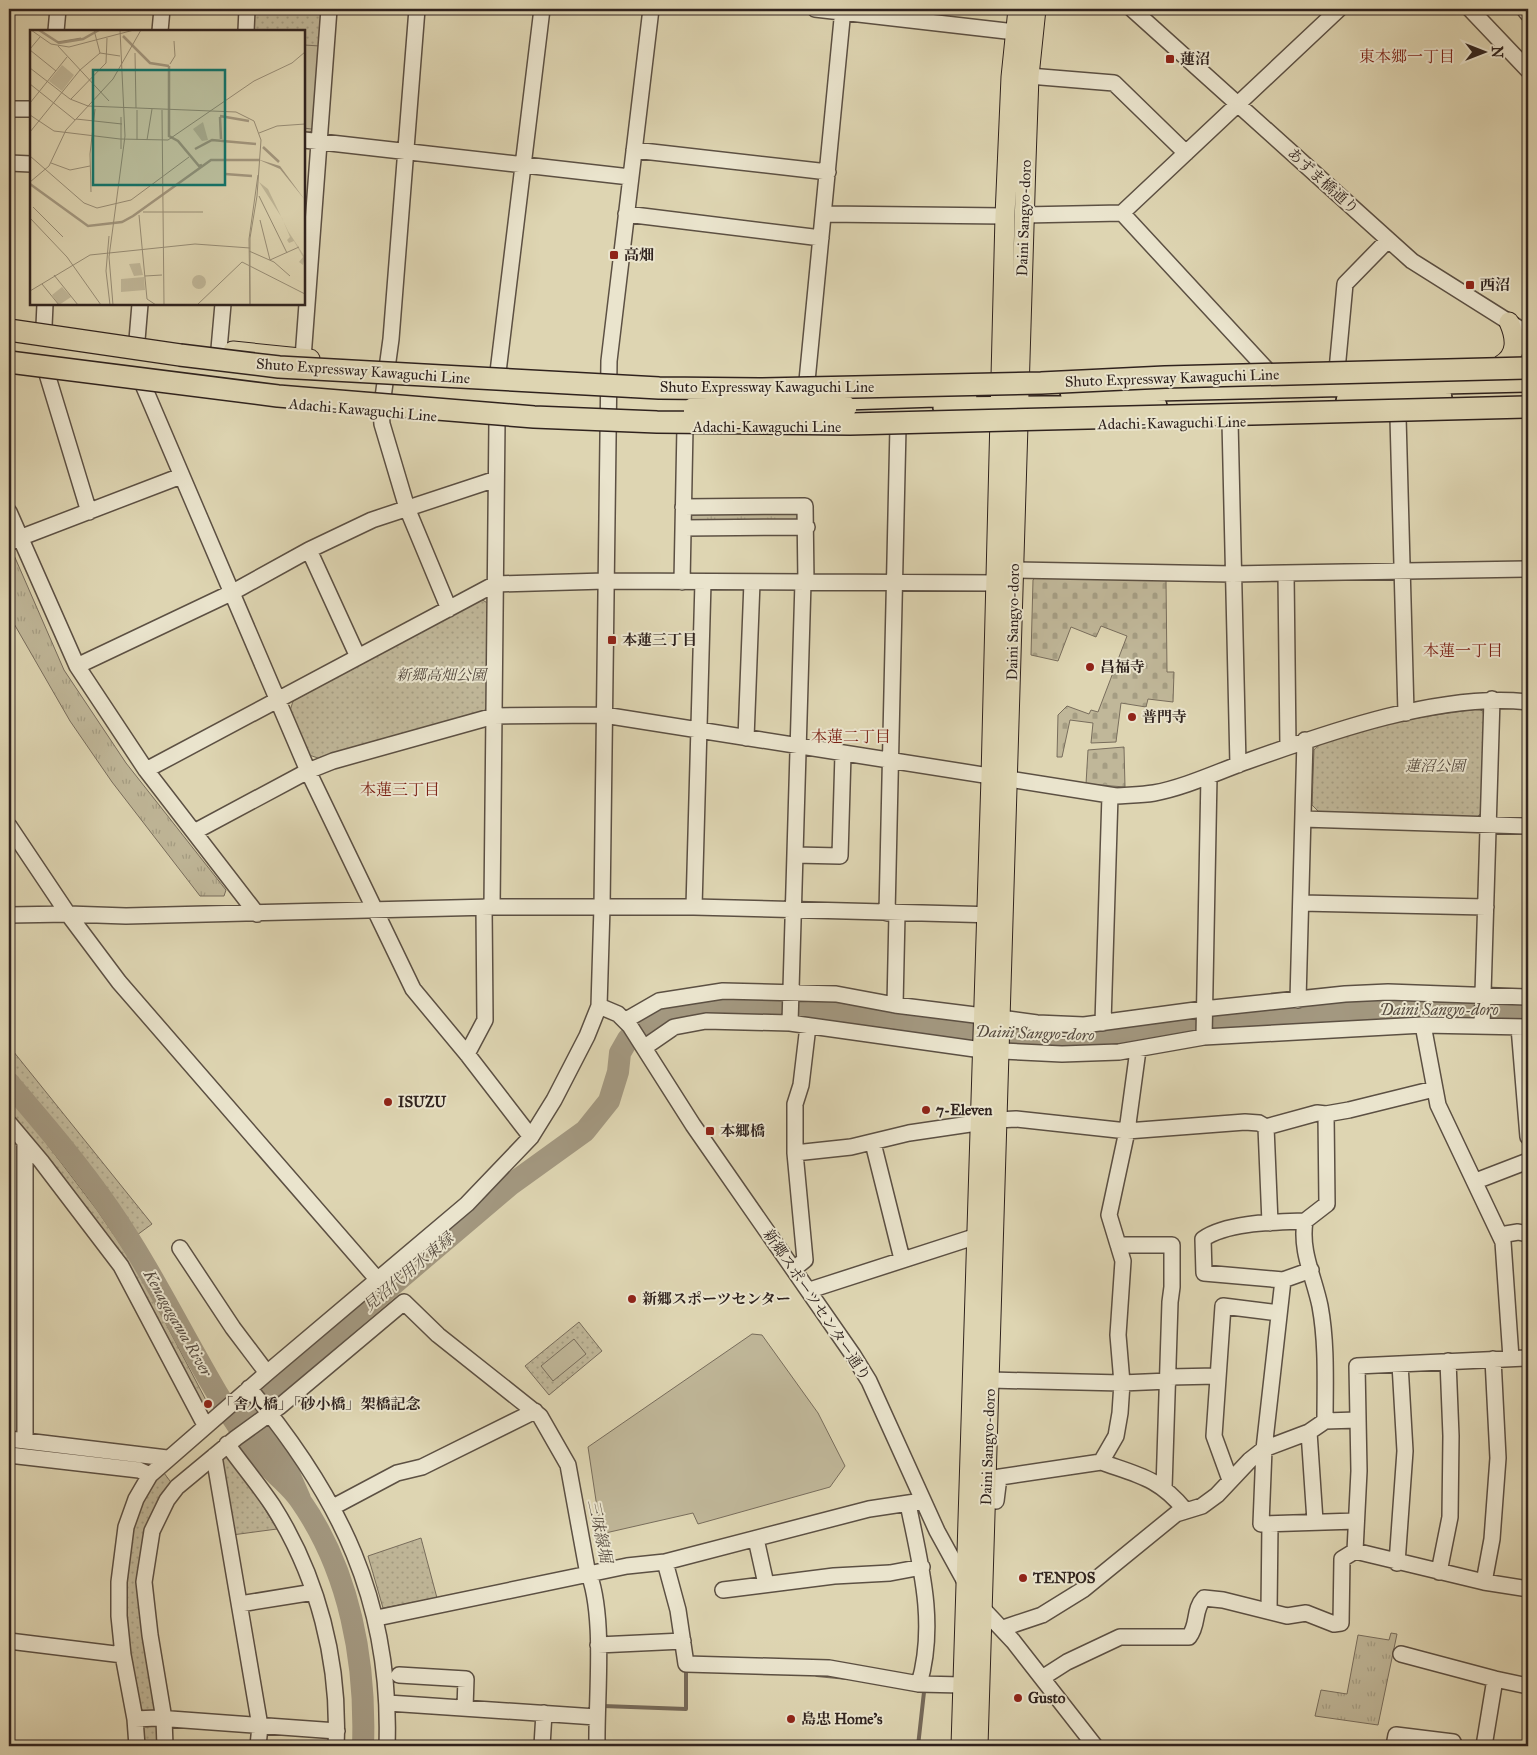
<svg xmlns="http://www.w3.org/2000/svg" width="1537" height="1755" font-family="'IM FELL Great Primer','Noto Serif JP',serif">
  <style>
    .grass { fill: url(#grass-tufts); stroke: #786d5c }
    .cemetery { fill: url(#cemetery-stones); stroke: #786d5c }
    .park { fill: url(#park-dots); stroke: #786d5c }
    .pitch { fill: #c0b799; stroke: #786d5c }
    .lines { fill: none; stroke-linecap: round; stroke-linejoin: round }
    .stream { stroke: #756959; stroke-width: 4 }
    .river { stroke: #a39880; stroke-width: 22 }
    .minor-casing { stroke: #5c5043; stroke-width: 18 }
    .major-casing { stroke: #30231e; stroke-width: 21 }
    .highway-casing { stroke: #30231e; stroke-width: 24 }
    .minor { stroke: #eae4cd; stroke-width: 15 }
    .major { stroke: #ded5b2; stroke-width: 19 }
    .highway { stroke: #ded5b2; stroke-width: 21 }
    .highway-bridge-casing { stroke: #30231e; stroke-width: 24; stroke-linecap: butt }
    .highway-bridge { stroke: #ded5b2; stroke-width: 21 }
    .poi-dot { fill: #8f2418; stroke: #eae4cd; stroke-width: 2 }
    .labels { text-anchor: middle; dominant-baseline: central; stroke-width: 4; stroke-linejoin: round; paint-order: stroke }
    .poi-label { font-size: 15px; font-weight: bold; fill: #30231e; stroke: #eae4cd; text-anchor: start }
    .street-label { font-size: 15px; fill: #30231e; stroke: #eae4cd }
    .park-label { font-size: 15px; font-style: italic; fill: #54483d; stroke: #eae4cd }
    .neighbourhood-label { font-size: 16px; fill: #7a1f14; stroke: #eae4cd }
    .water-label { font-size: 16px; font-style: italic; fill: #584c40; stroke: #eae4cd }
    .inset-river { fill: none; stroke: #a39880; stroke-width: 2.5 }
    .inset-road { fill: none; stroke: #988e77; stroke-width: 1 }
    .view { fill: #0f766e; fill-opacity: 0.15; stroke: #0f766e; stroke-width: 2.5 }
    .inset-edge { fill: none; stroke: #30231e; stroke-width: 2.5 }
  </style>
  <defs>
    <pattern id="grass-tufts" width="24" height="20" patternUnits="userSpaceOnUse" patternTransform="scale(1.25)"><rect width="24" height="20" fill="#c0b799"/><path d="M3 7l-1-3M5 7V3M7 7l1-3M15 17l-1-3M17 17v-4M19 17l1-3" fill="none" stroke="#a59d83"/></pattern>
    <pattern id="cemetery-stones" width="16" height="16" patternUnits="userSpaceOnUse" patternTransform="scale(1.25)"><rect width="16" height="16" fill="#c0b799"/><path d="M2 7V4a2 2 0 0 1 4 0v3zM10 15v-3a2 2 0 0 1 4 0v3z" fill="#a59d83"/></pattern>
    <pattern id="park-dots" width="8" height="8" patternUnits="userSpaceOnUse" patternTransform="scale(1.25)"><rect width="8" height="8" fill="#c0b799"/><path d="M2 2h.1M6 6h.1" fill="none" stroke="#a59d83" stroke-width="1.8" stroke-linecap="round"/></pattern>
  </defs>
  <rect width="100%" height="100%" fill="#ded5b2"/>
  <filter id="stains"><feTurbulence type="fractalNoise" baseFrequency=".004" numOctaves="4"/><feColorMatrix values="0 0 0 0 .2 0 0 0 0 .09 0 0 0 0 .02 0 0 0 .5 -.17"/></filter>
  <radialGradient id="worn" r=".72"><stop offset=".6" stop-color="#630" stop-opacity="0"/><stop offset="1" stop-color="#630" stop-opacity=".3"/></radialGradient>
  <!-- grass -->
  <path class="grass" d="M 801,510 L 804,521 L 690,523 L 689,511 Z
    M 9,550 L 13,553 L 64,670 L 126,763 L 226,890 L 224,896 L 200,896 L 112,782 L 70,721 L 13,622 L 9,615 Z
    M 1391,1633 L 1397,1634 L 1378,1725 L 1315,1716 L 1321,1690 L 1347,1694 L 1358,1635 L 1389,1640 Z"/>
  <!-- cemetery -->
  <path class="cemetery" d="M 1036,576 L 1166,579 L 1167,672 L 1174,672 L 1173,702 L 1148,699 L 1146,707 L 1121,703 L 1116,742 L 1091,743 L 1093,723 L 1070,720 L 1062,757 L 1057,757 L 1058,715 L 1067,706 L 1089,714 L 1091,710 L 1098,712 L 1127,636 L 1101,626 L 1096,637 L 1071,627 L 1058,661 L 1031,655 L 1033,580 Z
    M 1124,747 L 1125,787 L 1086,784 L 1088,750 Z"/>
  <!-- park -->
  <path class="park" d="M 253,9 L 324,9 L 316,127 L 310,132 L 304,132 L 304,31 L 252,31 Z
    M 481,599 L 489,604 L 488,706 L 483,712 L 318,758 L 309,755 L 290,711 L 293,701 Z
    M 1479,709 L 1486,713 L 1484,810 L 1476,818 L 1319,812 L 1312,805 L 1314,750 C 1327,730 1451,712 1479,709 Z
    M 9,1046 L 152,1224 L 137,1235 L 116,1202 L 9,1072 Z
    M 9,1094 L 97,1210 L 138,1270 L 209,1406 L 204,1409 L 90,1217 L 9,1111 Z
    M 579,1322 L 602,1351 L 549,1395 L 525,1366 Z
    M 230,1453 L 277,1529 L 232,1535 L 218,1458 Z
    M 161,1469 L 173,1485 L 144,1546 L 159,1746 L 141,1746 L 123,1613 L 124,1585 L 135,1509 Z
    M 421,1538 L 437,1598 L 383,1608 L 368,1556 Z"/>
  <!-- pitch -->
  <path class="pitch" d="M 304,45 L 320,46 L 314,126 L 311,129 L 304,128 Z
    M 752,1334 L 762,1335 L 818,1413 L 845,1466 L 830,1487 L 698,1524 L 693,1513 L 601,1534 L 588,1447 Z
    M 574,1339 L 586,1354 L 553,1381 L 541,1366 Z"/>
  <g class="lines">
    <!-- stream -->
    <path class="stream" d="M 817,1675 L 847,1678
      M 603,1706 L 686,1709 L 686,1670 L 690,1670
      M 918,1746 L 924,1692"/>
    <!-- river -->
    <path class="river" d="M 9,1083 C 44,1124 80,1166 110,1210 C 150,1268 181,1332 217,1393 C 232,1419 251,1446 271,1469 C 280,1479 292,1488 300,1500 C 350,1571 366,1662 363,1746
      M 300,1499 L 282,1458 L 248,1408 L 510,1185 L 585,1131 L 609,1101 L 618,1072 L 620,1053 L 628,1039 L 646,1022 L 667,1012 L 683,1009 L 747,1004 L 787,1005 L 971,1031 L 1080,1039 L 1300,1013 L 1405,1007 L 1528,1010"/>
    <!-- minor casing -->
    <g class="minor-casing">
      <path id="minor" d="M 417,9 L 391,339 L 381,412 L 382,424 L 407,508 L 449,609
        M 815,9 L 1015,32
        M 1132,9 L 1412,261 L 1528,334
        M 1470,9 L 1528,70
        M 1524,9 L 1528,14
        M 56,31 L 58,9
        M 160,31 L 162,9
        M 246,31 L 247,9
        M 1029,76 L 1114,83 L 1186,153
        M 9,109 L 31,109
        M 304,140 L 630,177
        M 634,150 L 828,172
        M 9,163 L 31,164
        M 1122,213 L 1339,9
        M 626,214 L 821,238
        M 824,214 L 1005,216
        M 1024,215 L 1122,213 L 1269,372
        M 44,326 L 45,304
        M 137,340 L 140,304
        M 219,349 L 223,304
        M 303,358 L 329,9
        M 1337,370 L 1345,284 L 1388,240
        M 498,372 L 542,9
        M 47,374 L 89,512
        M 807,381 L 843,9
        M 144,387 L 308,771 L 413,989 L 467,1054 L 531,1137
        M 1398,417 L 1406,713
        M 1230,421 L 1238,765
        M 683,507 L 805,506 L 806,582
        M 9,512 L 77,666 L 146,770 L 257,914
        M 683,528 L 807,527
        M 9,542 L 181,476
        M 309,550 L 358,657
        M 1015,570 L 1233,574 L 1528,569
        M 1286,574 L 1288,747
        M 682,582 L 685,427
        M 77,666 L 233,592 L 309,550 L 372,520 L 496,479
        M 746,738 L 752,582
        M 146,770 L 495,584 L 605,581 L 996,583
        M 1303,819 L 1528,826
        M 9,826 L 68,914 L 119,982 L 377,1279
        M 194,832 L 308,771 L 333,761 L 494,716 L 604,715 L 1116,796 C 1129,795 1142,795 1154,793 C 1186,787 1217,772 1248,761 C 1329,732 1442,692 1528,702
        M 795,855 L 840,856 L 843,754
        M 1301,903 L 1486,907
        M 492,907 L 497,421
        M 694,907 L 703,582
        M 887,913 L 898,427
        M 9,915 L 68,914 L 126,916 L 492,907 L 694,907 L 997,915
        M 1298,1000 L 1305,740
        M 895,1005 L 897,914
        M 599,1006 L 618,1014 L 630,1026 L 693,1125 L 853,1355 L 869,1381 L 937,1531 L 965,1582 L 982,1608 L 1013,1641 L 1095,1746
        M 1000,1018 L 1037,1023 L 1084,1025 L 1203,1009 L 1345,994 L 1388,992 L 1528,997
        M 626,1020 L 659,1001 L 723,991 L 836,994 L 895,1005 L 983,1016
        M 790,1023 L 803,582
        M 1103,1023 L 1110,795
        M 1423,1025 L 1438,1105 L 1503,1242 L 1511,1358
        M 1482,1026 L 1492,699
        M 1519,1027 L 1528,1137
        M 1204,1037 L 1209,776
        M 645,1047 L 674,1027 L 706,1021 L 790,1023 L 982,1050 L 1062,1054 L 1119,1052 L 1204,1037 L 1423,1025 L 1528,1027
        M 467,1054 L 485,1020 L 484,907
        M 9,1123 L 41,1161 L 121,1266 L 205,1425
        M 1266,1127 L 1270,1223
        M 25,1142 L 25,1441
        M 873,1143 L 902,1259
        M 795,1153 L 851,1147 L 909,1133 L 997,1120 L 1016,1119 L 1127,1131 L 1245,1122 L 1259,1123 L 1266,1127 L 1317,1113 L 1326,1114 L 1349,1110 L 1434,1089
        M 1476,1181 L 1528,1161
        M 1500,1235 L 1518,1232 L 1528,1234
        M 1118,1245 L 1172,1245 L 1172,1287 L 1170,1302 L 1164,1488
        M 180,1248 L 233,1328 L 267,1373
        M 795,1268 L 805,1260 L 795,1153 L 795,1104 L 801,1085 L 808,1026
        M 1311,1270 L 1283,1280 L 1264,1449 L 1261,1524 L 1356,1521
        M 1283,1280 L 1204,1273 L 1203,1239 C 1227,1222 1276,1222 1305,1221
        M 810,1290 L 977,1236
        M 1169,1377 L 1217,1376
        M 990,1380 L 1122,1383 L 1169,1381
        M 249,1388 C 340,1497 392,1602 387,1746
        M 1325,1421 C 1325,1383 1327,1344 1320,1306 C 1314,1277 1300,1251 1305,1221 L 1327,1204 L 1326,1114
        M 1309,1432 L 1315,1521
        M 9,1439 L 167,1458
        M 227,1444 C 242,1465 259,1485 273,1506 C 318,1577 340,1662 336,1746
        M 9,1455 L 139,1470 L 150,1475
        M 214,1456 L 260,1726 L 258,1746
        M 1101,1462 C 1138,1475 1159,1478 1185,1510
        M 987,1479 L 1101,1462 L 1116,1436 L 1120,1413 L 1122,1383 L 1118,1335 L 1123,1261 L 1109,1215 L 1127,1131 L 1138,1050
        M 1230,1480 L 1214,1436 L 1223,1306 L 1279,1313
        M 996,1501 L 999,1477
        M 908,1504 C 920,1563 937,1623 919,1684
        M 333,1507 L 397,1473 L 422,1467 L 535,1411
        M 756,1539 L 766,1584
        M 1355,1551 L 1359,1471 L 1357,1366 L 1528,1358
        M 665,1562 L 678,1610 L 686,1664 L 829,1668 L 919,1684 L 962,1685
        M 1397,1563 L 1405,1451 L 1400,1364
        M 1439,1572 L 1450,1517 L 1451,1436 L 1448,1361
        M 1484,1582 L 1492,1539 L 1498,1458 L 1493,1359
        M 723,1590 L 834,1576 L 890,1573 L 922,1567
        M 240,1604 L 314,1592
        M 1269,1611 L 1270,1524
        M 377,1618 L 627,1566 L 665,1562 L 869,1509 L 922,1501
        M 1003,1628 L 1042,1615 L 1084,1589 L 1176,1514 L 1202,1506 L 1217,1495 L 1250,1460 L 1264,1449 L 1309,1432 L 1325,1421 L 1357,1420
        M 9,1641 L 123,1655
        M 598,1645 L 683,1641
        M 1401,1654 L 1495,1679 L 1528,1686
        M 399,1675 L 466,1679 L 465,1708
        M 1042,1678 L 1067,1662 L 1120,1637 L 1189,1637 C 1199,1624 1193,1610 1204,1598 L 1223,1600 L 1287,1616 L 1306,1613 L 1334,1624 L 1341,1623 L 1342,1559 L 1355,1551 L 1484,1582 L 1528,1589
        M 388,1703 L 596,1717
        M 135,1719 L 157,1718 L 337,1731
        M 137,1746 L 135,1719 L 123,1655 L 119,1616 L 119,1582 L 126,1527 L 136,1499 L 150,1475 L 267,1373 L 467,1204 L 531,1137 L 554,1100 L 587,1036 L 599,1006 L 602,907 L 609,361 L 651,9
        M 165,1746 L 164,1719 L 150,1635 L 144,1582 L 152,1531 L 167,1500 L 177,1487 L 236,1438 L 279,1407 L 404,1302 L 438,1335 L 540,1416 L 568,1465 L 587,1569 C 606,1613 596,1696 597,1746
        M 542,1746 L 544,1713
        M 1394,1746 L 1396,1735 L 1453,1742 L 1455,1746
        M 1484,1746 L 1495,1679"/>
    </g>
    <!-- major casing -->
    <g class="major-casing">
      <path id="major" d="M 233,351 L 310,359
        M 1501,365 C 1518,355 1516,338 1509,322
        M 961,1746 L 991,777 L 1005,216 L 1011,77 L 1018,9
        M 978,1746 L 1026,161 L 1029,76 L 1036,9"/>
    </g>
    <!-- highway casing -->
    <g class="highway-casing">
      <path id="highway" d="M 1071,392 L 1528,381
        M 846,399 L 966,395
        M 1347,401 L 1441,398
        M 944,408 L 1156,406"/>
    </g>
    <!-- minor -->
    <use href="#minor" class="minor"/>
    <!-- major -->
    <use href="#major" class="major"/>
    <!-- highway -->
    <use href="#highway" class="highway"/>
    <!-- highway-bridge casing -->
    <g class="highway-bridge-casing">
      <path id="highway-bridge" d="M 9,330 L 180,355 L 279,367 L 659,388 L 760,389 L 1041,383 L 1165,377 L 1528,368
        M 9,362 L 278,396 L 534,417 L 657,422 L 850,424 L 1528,407
        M 694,408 L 846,407"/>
    </g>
    <!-- highway-bridge -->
    <use href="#highway-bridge" class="highway-bridge"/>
  </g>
  <!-- markers -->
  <g class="poi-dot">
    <rect x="1165" y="54" width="10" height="10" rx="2.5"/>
    <rect x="609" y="250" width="10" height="10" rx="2.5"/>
    <rect x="1465" y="280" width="10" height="10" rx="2.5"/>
    <rect x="607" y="635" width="10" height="10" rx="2.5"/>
    <circle cx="1090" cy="667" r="5"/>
    <circle cx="1132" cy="717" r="5"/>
    <circle cx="388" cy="1102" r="5"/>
    <circle cx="926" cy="1110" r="5"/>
    <rect x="705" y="1126" width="10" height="10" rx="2.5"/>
    <circle cx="632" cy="1299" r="5"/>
    <circle cx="208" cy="1404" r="5"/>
    <circle cx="1023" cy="1578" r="5"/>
    <circle cx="1018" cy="1698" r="5"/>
    <circle cx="791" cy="1719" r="5"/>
  </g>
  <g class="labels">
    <!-- poi labels -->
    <g class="poi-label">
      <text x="1180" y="59">蓮沼</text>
      <text x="624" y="255">高畑</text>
      <text x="1480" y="285">西沼</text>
      <text x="622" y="640">本蓮三丁目</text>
      <text x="1100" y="667">昌福寺</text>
      <text x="1142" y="717">普門寺</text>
      <text x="398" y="1102">ISUZU</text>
      <text x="936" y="1110">7-Eleven</text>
      <text x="720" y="1131">本郷橋</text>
      <text x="642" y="1299">新郷スポーツセンター</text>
      <text x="218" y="1404">「舎人橋」「砂小橋」架橋記念</text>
      <text x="1033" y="1578">TENPOS</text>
      <text x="1028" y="1698">Gusto</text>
      <text x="801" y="1719">島忠 Home's</text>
    </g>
    <!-- street labels -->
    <g class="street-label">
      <text transform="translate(1323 181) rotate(42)">あずま橋通り</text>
      <text transform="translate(1024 218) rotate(-88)">Daini Sangyo-doro</text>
      <text transform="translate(363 371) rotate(4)">Shuto Expressway Kawaguchi Line</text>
      <text transform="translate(1172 378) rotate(-2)">Shuto Expressway Kawaguchi Line</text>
      <text x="767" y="387">Shuto Expressway Kawaguchi Line</text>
      <text transform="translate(363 410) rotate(5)">Adachi-Kawaguchi Line</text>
      <text transform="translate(1172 423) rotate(-1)">Adachi-Kawaguchi Line</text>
      <text x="767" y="427">Adachi-Kawaguchi Line</text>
      <text transform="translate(1013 622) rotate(-89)">Daini Sangyo-doro</text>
      <text transform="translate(817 1305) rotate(56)">新郷スポーツセンター通り</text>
      <text transform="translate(988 1447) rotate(-88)">Daini Sangyo-doro</text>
    </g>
    <!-- park labels -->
    <g class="park-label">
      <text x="441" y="675">新郷高畑公園</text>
      <text x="1435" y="766">蓮沼公園</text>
    </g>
    <!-- neighbourhood labels -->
    <g class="neighbourhood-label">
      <text x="1407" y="56">東本郷一丁目</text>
      <text x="1463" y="650">本蓮一丁目</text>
      <text x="851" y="736">本蓮二丁目</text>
      <text x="400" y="789">本蓮三丁目</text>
    </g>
    <!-- water labels -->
    <g class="water-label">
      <text x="1439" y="1009">Daini Sangyo-doro</text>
      <text transform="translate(1035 1033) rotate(2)">Daini Sangyo-doro</text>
      <text transform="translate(408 1272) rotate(-40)">見沼代用水東縁</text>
      <text transform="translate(178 1323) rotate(60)">Kenagagawa River</text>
      <text transform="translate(600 1531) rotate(78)">三味線堀</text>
    </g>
  </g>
  <!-- overview -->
  <g transform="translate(30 30)">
    <rect width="275" height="275" fill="#ded5b2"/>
    <path d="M 32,35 L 44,45 L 32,61 L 19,51 ZM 229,152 L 238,159 L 258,201 L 275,227 L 273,235 L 269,232 L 273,227 L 264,211 L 259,213 L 257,210 L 260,207 L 252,188 ZM162 252a7 7 0 1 1 14 0a7 7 0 1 1-14 0ZM 114,247 L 115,260 L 91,262 L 91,249 ZM 32,257 L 41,267 L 29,275 L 22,265 Z" fill="#c0b799"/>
    <path d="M 29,44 L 39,51 L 32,60 L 22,53 ZM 173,92 L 178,110 L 172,111 L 163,99 ZM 110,233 L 113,245 L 104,246 L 99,234 Z" fill="#c0b799"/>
    <path d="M 227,129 L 250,136 L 275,170 L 250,139 Z" fill="#a39880"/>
    <path class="inset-river" d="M 9,0 L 29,13 L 53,9 L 69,0M 93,6 L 120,33 L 139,36M 139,36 L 139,106 L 148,111 L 169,136 L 172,135M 190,86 L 219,91M 190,87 L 191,109M 233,117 L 249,132M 165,119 L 182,110 L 226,114M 195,144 L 222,146M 0,154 L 58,196 L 92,192 L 103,186 L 181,130 L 230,130"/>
    <path class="inset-road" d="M 1,0 L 21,14 L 39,17 L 104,0M 64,0 L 70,23 L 90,26M 27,12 L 51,8M 28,16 L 79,71M 0,19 L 10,7M 0,20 L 26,41M 105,23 L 106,78M 140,34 L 145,26 L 144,11M 0,38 L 40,69 L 58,76 L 206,82 L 224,91 L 231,110 L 227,166 L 220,208 L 220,275M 0,54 L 45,90M 41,69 L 76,33 L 77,8M 0,73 L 37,27M 132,80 L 134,275M 0,85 L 24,101 L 90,109 L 138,110 L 224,51 L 262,33 L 275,22M 46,89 L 92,94M 0,102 L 50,40 L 70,23M 229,103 L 247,96 L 275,94M 107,110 L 107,80M 117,110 L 122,79M 91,119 L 91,87M 0,126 L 54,173 L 67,178 L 101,170 L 159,127M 21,133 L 40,140 L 60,136M 0,152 L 19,136 L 36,100 L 83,49 L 111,0M 61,162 L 60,124 L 65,79M 229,166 L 257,223M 3,177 L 33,207M 113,182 L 173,182M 109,185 L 117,269 L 126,275M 0,188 L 37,227 L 71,275M 230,190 L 240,230M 79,206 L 76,241 L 80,275M 219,221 L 244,232 L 260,246M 240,230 L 269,217M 24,245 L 48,275M 115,246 L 132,245M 12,254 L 29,275M 0,261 L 60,225 L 165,214 L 220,218M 83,275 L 79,227 L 95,106 L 90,0M 167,275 L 212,232 L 275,264M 220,275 L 219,209 L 228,145"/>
    <path class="view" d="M 63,40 L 195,40 L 195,155 L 63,155 Z"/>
    <rect width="275" height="275" class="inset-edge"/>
  </g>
  <!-- margin -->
  <rect width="1537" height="1755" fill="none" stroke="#ded5b2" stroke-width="30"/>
  <rect x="10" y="10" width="1517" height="1735" fill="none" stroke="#30231e" stroke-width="2.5"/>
  <rect x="15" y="15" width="1507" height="1725" fill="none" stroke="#30231e"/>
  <!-- north arrow -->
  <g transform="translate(1484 52) rotate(90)" stroke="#eae4cd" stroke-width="4" paint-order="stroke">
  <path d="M0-4L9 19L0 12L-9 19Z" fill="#30231e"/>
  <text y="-8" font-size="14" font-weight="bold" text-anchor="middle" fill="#30231e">N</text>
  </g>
  <rect width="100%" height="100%" filter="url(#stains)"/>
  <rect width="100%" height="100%" fill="url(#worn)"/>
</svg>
